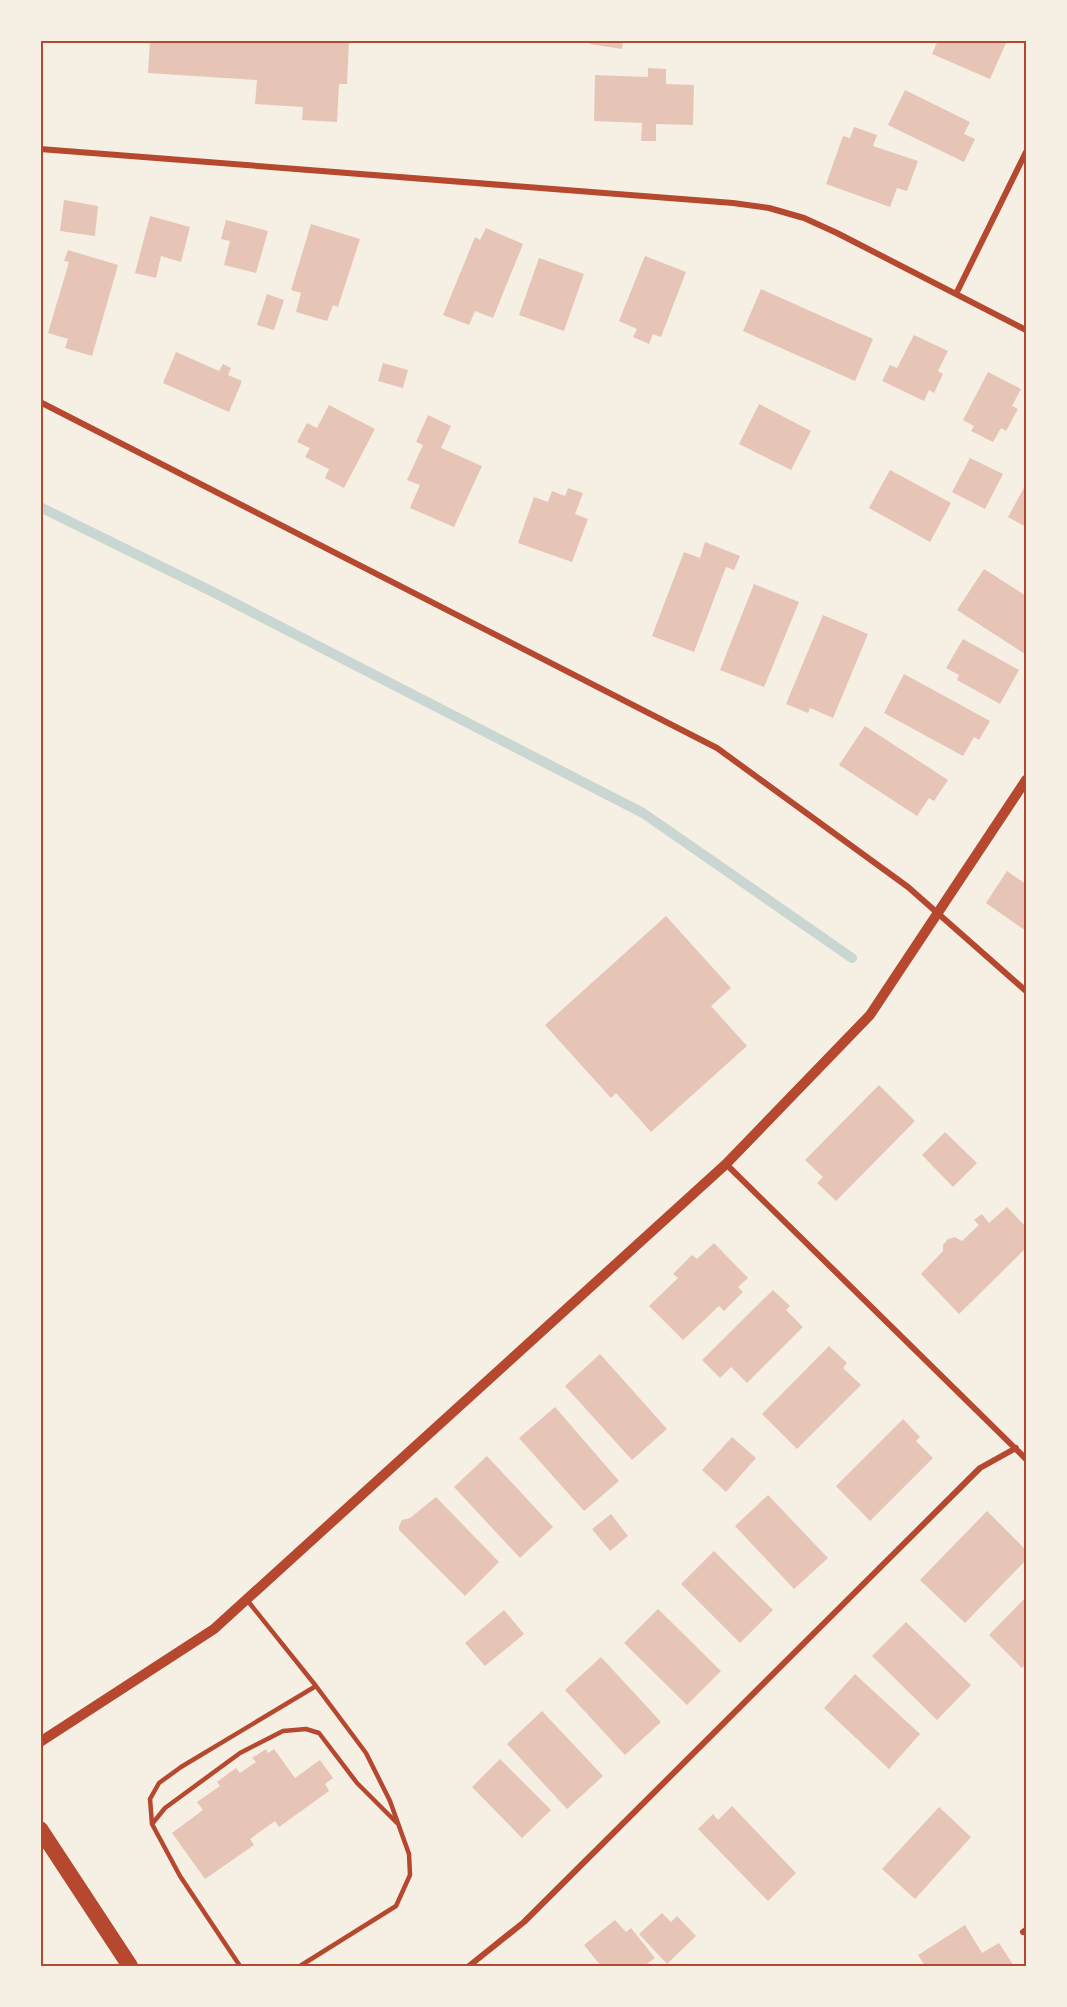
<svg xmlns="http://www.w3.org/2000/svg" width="1067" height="2007" font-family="Karla,sans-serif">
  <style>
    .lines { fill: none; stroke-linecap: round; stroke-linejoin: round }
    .stream { stroke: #c9d6d2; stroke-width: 10 }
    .building { fill: #e6c5b7 }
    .service { stroke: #b5482f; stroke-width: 4.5 }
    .minor { stroke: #b5482f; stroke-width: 6 }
    .tertiary { stroke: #b5482f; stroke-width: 10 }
    .trunk { stroke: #b5482f; stroke-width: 16 }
    .neatline { fill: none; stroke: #b5482f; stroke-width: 2 }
  </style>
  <rect width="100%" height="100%" fill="#f6efe4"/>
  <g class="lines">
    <!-- stream -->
    <path class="stream" d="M 40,507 L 213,592 L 643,813 L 852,958"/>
  </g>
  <!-- building -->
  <path class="building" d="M 150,40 L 349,40 L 347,84 L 339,84 L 337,122 L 302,120 L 303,107 L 255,104 L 257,80 L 148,73 Z
    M 590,40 L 623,40 L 622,49 L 590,44 Z
    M 938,40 L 1000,40 L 1006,43 L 990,79 L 932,54 Z
    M 648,68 L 666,69 L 666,84 L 694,85 L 693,125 L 656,124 L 656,141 L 641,141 L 642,123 L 594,121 L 595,75 L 648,77 Z
    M 905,90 L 970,122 L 964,134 L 975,139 L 964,162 L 888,125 Z
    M 854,127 L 877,135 L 873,146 L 918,161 L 907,191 L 897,188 L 890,207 L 826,184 L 843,136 L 850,138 Z
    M 64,200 L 98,206 L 95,236 L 60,231 Z
    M 150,216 L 190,227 L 181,262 L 161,256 L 156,278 L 135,273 Z
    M 226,220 L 268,231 L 256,273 L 224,265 L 230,241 L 221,239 Z
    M 311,224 L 360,239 L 338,307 L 333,305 L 327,321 L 296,312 L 301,293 L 291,290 Z
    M 486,228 L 523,244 L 493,318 L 475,311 L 469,325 L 443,315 L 475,237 L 480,240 Z
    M 68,250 L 118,265 L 92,356 L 65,348 L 68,339 L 48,333 L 69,262 L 64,261 Z
    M 645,256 L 686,272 L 661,337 L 653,334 L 649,344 L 633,337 L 637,329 L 619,321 Z
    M 539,258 L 584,274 L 564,331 L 519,315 Z
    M 761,289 L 873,339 L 855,381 L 743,331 Z
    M 267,294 L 284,300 L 274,330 L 257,325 Z
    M 914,335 L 948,351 L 938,371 L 943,374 L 934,393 L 929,390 L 924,401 L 882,381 L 890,365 L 897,368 Z
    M 176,352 L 219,371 L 223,364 L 231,368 L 228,375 L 242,381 L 229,412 L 163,383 Z
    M 383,363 L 408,370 L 403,388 L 378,381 Z
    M 988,372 L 1021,389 L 1012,406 L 1018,409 L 1006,431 L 1001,428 L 993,442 L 971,431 L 974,426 L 963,420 Z
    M 759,404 L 811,431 L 791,470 L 739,444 Z
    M 329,405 L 375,429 L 344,488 L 325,478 L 329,469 L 305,457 L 310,448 L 297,442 L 307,423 L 317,428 Z
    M 428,415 L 451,426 L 441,448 L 482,466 L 454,527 L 410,508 L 420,485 L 407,480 L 423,445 L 416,442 Z
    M 970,458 L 1003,474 L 985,509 L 952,492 Z
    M 890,470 L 951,503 L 930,542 L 869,508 Z
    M 1026,484 L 1026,527 L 1008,517 Z
    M 568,488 L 583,493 L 575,514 L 588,519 L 572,562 L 518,543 L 534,497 L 548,502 L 552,491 L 565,496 Z
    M 705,542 L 740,556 L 734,570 L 726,567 L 694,652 L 652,636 L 684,552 L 700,558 Z
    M 984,569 L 1026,596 L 1025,654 L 957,610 Z
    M 754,584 L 799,602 L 764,687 L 720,670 Z
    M 823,615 L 868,634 L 833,718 L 810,708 L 808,713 L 786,704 Z
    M 963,639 L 1019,670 L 1000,704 L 957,680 L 959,675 L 946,668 Z
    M 904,674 L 990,721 L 979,740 L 974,737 L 963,756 L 884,713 Z
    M 865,726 L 948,780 L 934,801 L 929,798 L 917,816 L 839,765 Z
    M 1007,871 L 1026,884 L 1026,931 L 986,903 Z
    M 666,916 L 731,988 L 711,1006 L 747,1046 L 651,1132 L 616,1093 L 611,1098 L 545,1025 Z
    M 879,1085 L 915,1121 L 836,1201 L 817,1183 L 823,1177 L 805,1160 Z
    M 945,1132 L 977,1163 L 953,1187 L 922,1155 Z
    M 1007,1207 L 1026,1227 L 1026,1248 L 959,1314 L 921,1274 L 943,1251 L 943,1245 L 948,1239 L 955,1237 L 962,1241 L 979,1225 L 974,1220 L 982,1214 L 989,1223 Z
    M 714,1243 L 748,1278 L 738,1287 L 743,1292 L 724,1311 L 719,1306 L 683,1340 L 649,1306 L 678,1278 L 673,1274 L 692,1255 L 697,1259 Z
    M 773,1290 L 790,1306 L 786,1310 L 803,1327 L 747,1383 L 731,1367 L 720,1378 L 702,1360 Z
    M 829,1346 L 847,1363 L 843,1368 L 861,1385 L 797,1449 L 762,1414 Z
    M 600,1354 L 667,1429 L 632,1460 L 565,1386 Z
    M 555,1407 L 619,1481 L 584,1511 L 519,1438 Z
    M 903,1419 L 920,1437 L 916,1441 L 933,1458 L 870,1521 L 836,1486 Z
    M 732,1437 L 756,1458 L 726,1492 L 702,1470 Z
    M 487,1456 L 553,1527 L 520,1558 L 454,1487 Z
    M 768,1495 L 828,1558 L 794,1589 L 735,1526 Z
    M 436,1497 L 499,1562 L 465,1596 L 399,1530 L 399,1526 L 402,1520 L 410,1518 Z
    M 987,1511 L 1026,1550 L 1026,1560 L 965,1623 L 920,1580 Z
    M 611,1514 L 628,1536 L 610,1551 L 592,1529 Z
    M 714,1551 L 773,1610 L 740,1643 L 681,1584 Z
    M 1026,1597 L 1026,1664 L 1022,1668 L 989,1635 Z
    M 658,1609 L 721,1671 L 687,1705 L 624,1643 Z
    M 504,1610 L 524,1634 L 485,1666 L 465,1643 Z
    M 906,1622 L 971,1685 L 937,1720 L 872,1656 Z
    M 601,1657 L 661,1722 L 625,1755 L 565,1690 Z
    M 855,1674 L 920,1734 L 889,1769 L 824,1708 Z
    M 542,1711 L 603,1776 L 567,1809 L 507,1744 Z
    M 266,1749 L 268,1753 L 274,1749 L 295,1778 L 320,1760 L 333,1778 L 325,1784 L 329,1791 L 279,1827 L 275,1821 L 250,1839 L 254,1845 L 205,1879 L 172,1833 L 203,1810 L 197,1802 L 220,1786 L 217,1782 L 236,1768 L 240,1773 L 256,1762 L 252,1758 Z
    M 500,1759 L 551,1810 L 522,1838 L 472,1787 Z
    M 732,1806 L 796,1873 L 768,1901 L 698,1829 L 713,1814 L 718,1820 Z
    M 939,1807 L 971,1837 L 915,1899 L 882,1869 Z
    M 662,1913 L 671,1922 L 677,1916 L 696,1936 L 667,1964 L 639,1934 Z
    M 615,1920 L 626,1932 L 631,1928 L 655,1958 L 644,1966 L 601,1966 L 584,1945 Z
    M 965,1925 L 982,1953 L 999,1943 L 1014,1966 L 925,1966 L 918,1955 Z"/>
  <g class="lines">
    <!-- service -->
    <path class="service" d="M 247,1600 L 316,1686 L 366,1753 L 390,1801 L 409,1854 L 410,1875 L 396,1906 L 300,1966
      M 152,1824 L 165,1808 L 240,1753 L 283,1731 L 306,1729 L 319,1733 L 357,1783 L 397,1823
      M 240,1966 L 180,1876 L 152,1824 L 150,1799 L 159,1783 L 181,1767 L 316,1686"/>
    <!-- minor -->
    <path class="minor" d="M 40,149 L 733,203 L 769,208 L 804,218 L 837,233 L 1026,330
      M 956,294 L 1026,152
      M 40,402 L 717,748 L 908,887 L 1026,991
      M 726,1164 L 1026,1459
      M 1023,1932 L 1026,1930
      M 469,1966 L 524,1922 L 980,1468 L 1016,1448"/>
    <!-- tertiary -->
    <path class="tertiary" d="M 40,1742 L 214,1629 L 726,1164 L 870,1015 L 1026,780"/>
    <!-- trunk -->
    <path class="trunk" d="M 40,1829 L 130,1966"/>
  </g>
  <!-- border -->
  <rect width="1067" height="2007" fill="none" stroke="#f6efe4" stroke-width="84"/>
  <rect x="42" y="42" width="983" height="1923" class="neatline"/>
</svg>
